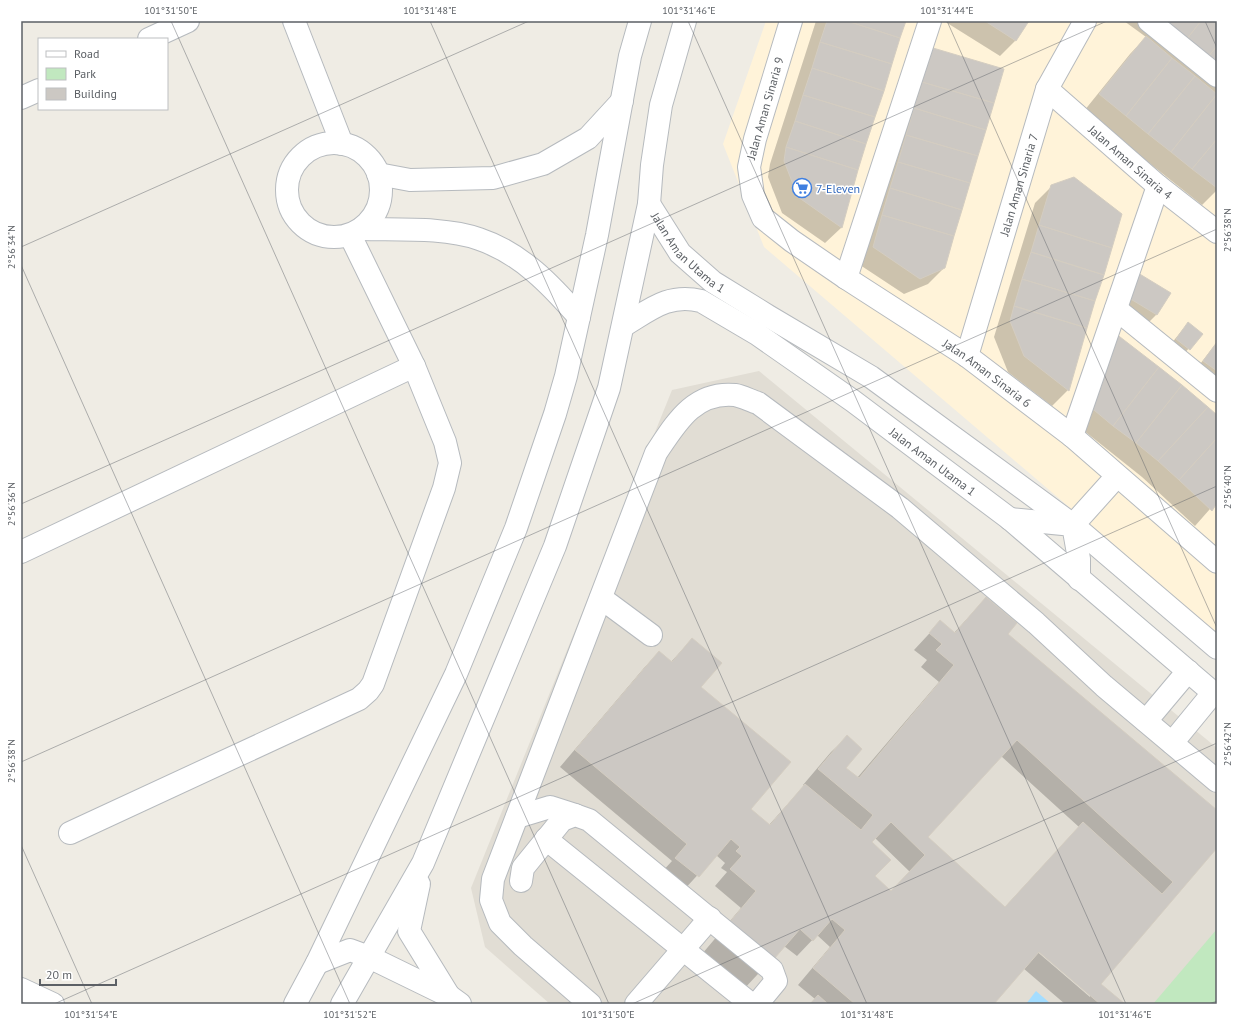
<svg xmlns="http://www.w3.org/2000/svg" width="1238" height="1025" font-family="'PT Sans',sans-serif">
  <style>
    .commercial { fill: #fff3d9 }
    .education { fill: #e1ddd4 }
    .green { fill: #c1e8bf }
    .water { fill: #a4ddff }
    .shadow { fill: #0003; fill-rule: evenodd }
    .building { fill: #ccc8c3; stroke: #d4cdc1; fill-rule: evenodd }
    .lines { fill: none; stroke-linecap: round; stroke-linejoin: round }
    .minor-casing { stroke: #b6babe; stroke-width: 24 }
    .minor { stroke: #fff; stroke-width: 22 }
    .ticks { fill: none; stroke: #5c6065; stroke-width: 1; stroke-opacity: 0.45 }
    .labels { text-anchor: middle; dominant-baseline: central; stroke-width: 3; stroke-linejoin: round; paint-order: stroke }
    .street-label { font-size: 12px; fill: #5c6065; stroke: #fff }
    .shop-label { font-size: 12px; fill: #366cbe; stroke: #fff; text-anchor: start }
    .neatline { fill: none; stroke: #5c6065; stroke-width: 1.5 }
    .ticks-label { font-size: 10px; text-anchor: middle; fill: #5c6065 }
  </style>
  <rect width="100%" height="100%" fill="#efece4"/>
  <!-- commercial -->
  <path class="commercial" d="M 766,21 L 1217,21 L 1217,633 L 764,247 L 723,144 Z"/>
  <!-- education -->
  <path class="education" d="M 759,371 L 1217,748 L 1217,1004 L 550,1004 L 485,947 L 471,888 L 672,390 Z"/>
  <!-- green -->
  <path class="green" d="M 1217,929 L 1217,1004 L 1153,1004 Z"/>
  <!-- water -->
  <path class="water" d="M 1036,991 L 1051,1004 L 1026,1004 Z"/>
  <!-- shadow -->
  <path class="shadow" d="M 816,21 L 905,21 L 857,170 L 841,228 L 825,243 L 782,213 L 768,177 L 770,164 Z
    M 944,21 L 1028,21 L 1016,40 L 1000,56 Z
    M 1124,21 L 1217,21 L 1217,190 L 1202,205 L 1084,111 L 1130,54 L 1146,37 Z
    M 933,49 L 944,268 L 928,284 L 904,294 L 857,263 L 917,65 Z
    M 1052,186 L 1121,214 L 1068,390 L 1052,406 L 1008,372 L 994,337 L 1035,203 Z
    M 1128,284 L 1170,293 L 1156,315 L 1146,325 L 1114,306 Z
    M 1183,329 L 1201,334 L 1184,354 L 1171,344 Z
    M 1217,342 L 1217,389 L 1194,372 Z
    M 1095,347 L 1217,417 L 1217,501 L 1195,526 L 1142,477 L 1073,422 Z
    M 986,598 L 1006,634 L 1217,812 L 1217,847 L 1100,984 L 1123,1004 L 1065,1004 L 1023,968 L 993,1004 L 810,1004 L 815,999 L 798,985 L 830,947 L 817,935 L 797,956 L 784,946 L 744,989 L 702,954 L 741,908 L 715,886 L 727,872 L 721,868 L 725,863 L 716,855 L 682,892 L 660,874 L 672,861 L 560,767 L 644,668 L 659,652 L 671,662 L 692,639 L 700,687 L 750,809 L 769,825 L 804,786 L 803,785 L 831,752 L 847,737 L 845,768 L 857,778 L 939,682 L 921,667 L 927,660 L 914,650 L 940,622 L 954,633 ZM 1001,756 L 1079,827 L 1004,908 L 927,837 ZM 875,838 L 910,872 L 890,892 L 874,876 L 871,842 ZM 1035,948 L 1090,995 L 1090,997 L 1034,949 Z"/>
  <!-- building -->
  <path class="building" d="M 827,21 L 847,21 L 900,38 L 892,64 L 820,42 Z
    M 847,21 L 906,21 L 900,38 Z
    M 985,21 L 1029,21 L 1016,41 Z
    M 1165,21 L 1201,21 L 1186,40 Z
    M 1201,21 L 1217,21 L 1217,46 L 1207,58 L 1186,40 Z
    M 1146,36 L 1172,58 L 1126,116 L 1099,94 Z
    M 820,42 L 892,64 L 884,91 L 812,68 Z
    M 1217,46 L 1217,66 L 1207,58 Z
    M 933,48 L 1004,69 L 994,103 L 922,82 Z
    M 1172,58 L 1195,76 L 1148,134 L 1126,116 Z
    M 812,68 L 884,91 L 875,117 L 803,95 Z
    M 1195,76 L 1217,94 L 1171,152 L 1148,134 Z
    M 922,82 L 994,103 L 986,130 L 914,108 Z
    M 1217,94 L 1217,139 L 1192,169 L 1171,152 Z
    M 803,95 L 875,117 L 866,144 L 795,121 Z
    M 914,108 L 986,130 L 978,156 L 906,135 Z
    M 795,121 L 866,144 L 858,170 L 786,147 Z
    M 906,135 L 978,156 L 970,183 L 898,162 Z
    M 1217,139 L 1217,188 L 1192,169 Z
    M 786,147 L 858,170 L 842,228 L 798,197 L 784,161 Z
    M 898,162 L 970,183 L 962,210 L 890,188 Z
    M 1074,177 L 1122,214 L 1112,248 L 1039,225 L 1051,185 Z
    M 890,188 L 962,210 L 954,236 L 882,215 Z
    M 882,215 L 954,236 L 945,268 L 920,279 L 873,247 Z
    M 1039,225 L 1112,248 L 1104,275 L 1031,252 Z
    M 1031,252 L 1104,275 L 1095,301 L 1022,279 Z
    M 1138,273 L 1171,293 L 1157,315 L 1124,295 Z
    M 1022,279 L 1095,301 L 1087,328 L 1014,306 Z
    M 1014,306 L 1087,328 L 1069,391 L 1024,356 L 1010,321 Z
    M 1188,322 L 1203,334 L 1190,350 L 1176,339 Z
    M 1111,330 L 1159,367 L 1113,426 L 1088,405 Z
    M 1217,342 L 1217,371 L 1203,361 Z
    M 1159,367 L 1182,385 L 1136,443 L 1113,426 Z
    M 1182,385 L 1208,407 L 1158,461 L 1136,443 Z
    M 1208,407 L 1217,415 L 1217,438 L 1179,480 L 1158,461 Z
    M 1217,438 L 1217,503 L 1212,511 L 1179,480 Z
    M 986,597 L 1017,623 L 1008,634 L 1217,810 L 1217,848 L 1101,984 L 1125,1004 L 1100,1004 L 1039,952 L 994,1004 L 855,1004 L 813,968 L 845,930 L 832,919 L 813,941 L 800,929 L 761,974 L 717,937 L 756,891 L 730,869 L 742,856 L 736,851 L 740,847 L 731,839 L 699,877 L 675,858 L 687,844 L 575,750 L 659,651 L 672,662 L 692,638 L 722,663 L 701,687 L 791,762 L 751,809 L 770,825 L 805,784 L 861,830 L 873,815 L 818,769 L 847,735 L 862,749 L 846,768 L 859,778 L 954,665 L 936,650 L 942,644 L 929,633 L 940,620 L 955,633 ZM 1017,740 L 1173,882 L 1162,894 L 1083,822 L 1005,907 L 928,837 ZM 891,822 L 925,855 L 891,891 L 875,876 L 891,860 L 872,842 Z
    M 818,995 L 828,1004 L 810,1004 Z"/>
  <g class="lines">
    <!-- minor casing -->
    <g class="minor-casing">
      <g id="minor">
        <path d="M 294,21 L 342,144"/>
        <path id="s1" d="M 791,21 L 755,139 L 749,167 L 753,195 L 763,218 L 792,241 L 846,278 L 967,356 L 1072,436 L 1217,562"/>
        <path d="M 1149,21 L 1217,76"/>
        <path d="M 149,39 L 188,21"/>
        <path id="s2" d="M 1047,89 L 1158,186 L 1217,232"/>
        <path d="M 21,98 L 39,90"/>
        <circle cx="334" cy="190" r="47"/>
        <path d="M 378,174 L 410,180 L 493,178 L 543,164 L 588,138 L 622,101"/>
        <path id="s3" d="M 649,204 L 680,253 L 713,282 L 768,316 L 871,377 L 1073,525 L 1217,648"/>
        <path d="M 361,229 C 398,230 445,227 479,239 C 521,253 551,285 579,317"/>
        <path d="M 846,278 L 930,21"/>
        <path d="M 1116,309 L 1217,391"/>
        <path id="s4" d="M 623,326 C 650,310 668,293 701,301 L 757,334 L 853,401 L 1010,519 L 1217,696"/>
        <path id="s5" d="M 967,356 L 1047,89 L 1085,21"/>
        <path d="M 1072,436 L 1158,186"/>
        <path d="M 1010,519 L 1073,525 L 1079,559 L 1079,579"/>
        <path d="M 1073,525 L 1117,476"/>
        <path d="M 21,552 L 414,366"/>
        <path d="M 601,598 L 651,635"/>
        <path d="M 1146,721 L 1188,671"/>
        <path d="M 1172,743 L 1213,693"/>
        <path d="M 517,817 L 550,807 L 575,815"/>
        <path d="M 70,833 L 359,699 L 368,691 L 373,684 L 444,488 L 450,463 L 445,442 L 414,366 L 350,235"/>
        <path d="M 546,839 L 751,1004"/>
        <path d="M 521,881 L 523,868 L 562,820 L 575,815 L 589,820 L 772,970 L 776,981 L 757,1004"/>
        <path d="M 419,884 L 409,931 L 449,996"/>
        <path d="M 317,963 L 350,950 L 369,957 L 449,996 L 460,1004"/>
        <path d="M 21,989 L 53,1004"/>
        <path d="M 295,1004 L 317,963 L 456,674 L 516,528 L 555,414 L 566,376 L 597,235 L 630,56 L 640,21"/>
        <path d="M 342,1004 L 423,863 L 555,546 L 609,388 L 649,204 L 652,165 L 661,105 L 685,21"/>
        <path d="M 590,1004 L 523,946 L 500,923 L 491,900 L 493,879 L 656,453 C 676,423 694,391 735,395 C 742,396 751,401 758,403 L 900,508 L 1036,623 L 1104,686 L 1217,781"/>
        <path d="M 636,1004 L 710,918"/>
      </g>
    </g>
    <!-- minor -->
    <use href="#minor" class="minor"/>
  </g>
  <!-- ticks -->
  <path class="ticks" d="M 171,21 L 609,1004M 430,21 L 867,1004M 688,21 L 1126,1004M 947,21 L 1217,628M 1205,21 L 1217,48M 21,247 L 529,21M 21,265 L 350,1004M 21,504 L 1107,21M 21,762 L 1217,229M 21,845 L 92,1004M 54,1004 L 1217,486M 632,1004 L 1217,743M 1209,1004 L 1217,1001"/>
  <!-- icons -->
  <defs>
    <g id="supermarket-ring" transform="scale(1)"><circle r="9.5" fill="#fff" stroke="#3f7fe0" stroke-width="1.5"/><path d="M-6-5.5h2.5l.6 2H6L4.5 2H-2.5L-4.4-4H-6ZM-1.5 3.2a1.3 1.3 0 1 0 .1 0ZM3 3.2a1.3 1.3 0 1 0 .1 0Z" fill="#3f7fe0"/></g>
  </defs>
  <g fill-rule="evenodd">
    <use href="#supermarket-ring" x="802" y="188"/>
  </g>
  <g class="labels">
    <!-- street labels -->
    <g class="street-label">
      <text transform="translate(765 108) rotate(-74)">Jalan Aman Sinaria 9</text>
      <text stroke="none"><textPath href="#s2" startOffset="111">Jalan Aman Sinaria 4</textPath></text>
      <text stroke="none"><textPath href="#s5" startOffset="179">Jalan Aman Sinaria 7</textPath></text>
      <text stroke="none"><textPath href="#s3" startOffset="63">Jalan Aman Utama 1</textPath></text>
      <text stroke="none"><textPath href="#s1" startOffset="478">Jalan Aman Sinaria 6</textPath></text>
      <text stroke="none"><textPath href="#s4" startOffset="367">Jalan Aman Utama 1</textPath></text>
    </g>
    <!-- shop labels -->
    <g class="shop-label">
      <text x="816" y="188">7-Eleven</text>
    </g>
  </g>
  <!-- border -->
  <rect width="1238" height="1025" fill="none" stroke="#ffffff" stroke-width="44"/>
  <!-- legend -->
  <rect x="38" y="38" width="130" height="72" fill="#ffffff" stroke="#bebfc1"/>
  <rect x="46" y="51" width="20" height="6" fill="#ffffff" stroke="#bebfc1"/>
  <text x="74" y="58" font-size="12" fill="#5c6065">Road</text>
  <rect x="46" y="68" width="20" height="12" fill="#c1e8bf" stroke="#bebfc1"/>
  <text x="74" y="78" font-size="12" fill="#5c6065">Park</text>
  <rect x="46" y="88" width="20" height="12" fill="#ccc8c3" stroke="#bebfc1"/>
  <text x="74" y="98" font-size="12" fill="#5c6065">Building</text>
  <!-- scale -->
  <path d="M40 979v6h76v-6" fill="none" stroke="#5c6065" stroke-width="2"/>
  <text x="46" y="979" font-size="12" fill="#5c6065" stroke="#ffffff" stroke-width="3" paint-order="stroke">20 m</text>
  <rect x="22" y="22" width="1194" height="981" class="neatline"/>
  <g class="ticks-label">
    <text x="171" y="14">101°31'50"E</text>
    <text x="430" y="14">101°31'48"E</text>
    <text x="689" y="14">101°31'46"E</text>
    <text x="947" y="14">101°31'44"E</text>
    <text transform="translate(1227 230) rotate(-90)" y="4">2°56'38"N</text>
    <text transform="translate(11 247) rotate(-90)" y="4">2°56'34"N</text>
    <text transform="translate(1227 487) rotate(-90)" y="4">2°56'40"N</text>
    <text transform="translate(11 504) rotate(-90)" y="4">2°56'36"N</text>
    <text transform="translate(1227 744) rotate(-90)" y="4">2°56'42"N</text>
    <text transform="translate(11 761) rotate(-90)" y="4">2°56'38"N</text>
    <text x="91" y="1018">101°31'54"E</text>
    <text x="350" y="1018">101°31'52"E</text>
    <text x="608" y="1018">101°31'50"E</text>
    <text x="867" y="1018">101°31'48"E</text>
    <text x="1125" y="1018">101°31'46"E</text>
  </g>
</svg>
